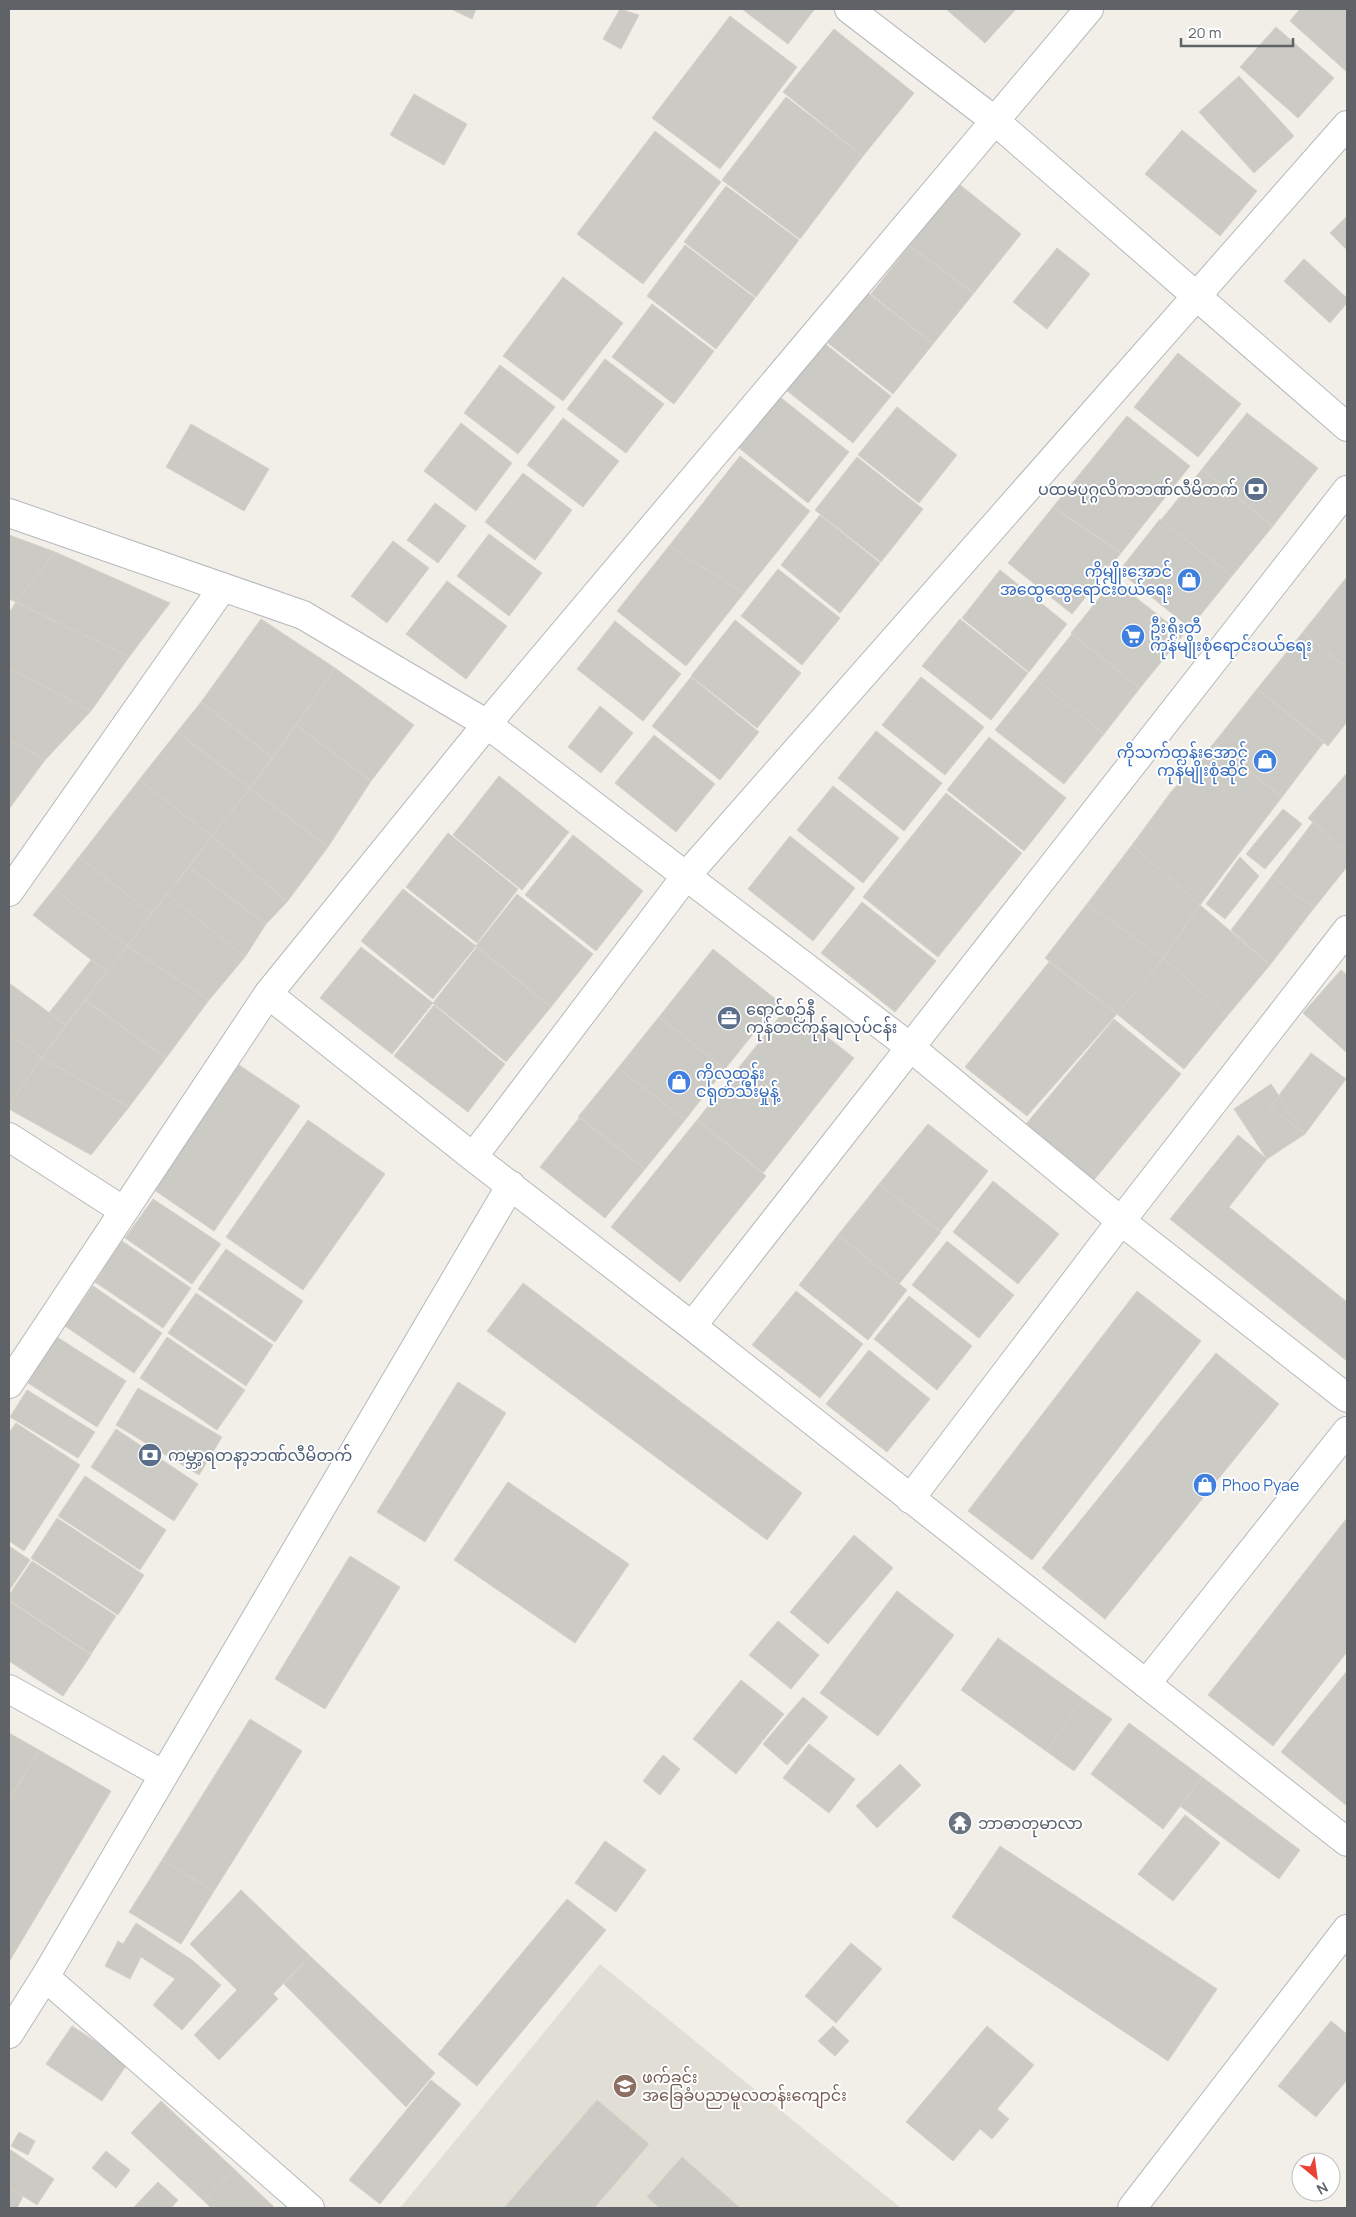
<svg xmlns="http://www.w3.org/2000/svg" width="1356" height="2217" font-family="Manrope,'Noto Sans Myanmar',sans-serif">
  <style>
    .education { fill: #e1ded6 }
    .building { fill: #cccac5; stroke: #d6d1c6 }
    .lines { fill: none; stroke-linecap: round; stroke-linejoin: round }
    .minor-casing { stroke: #b5b8bc; stroke-width: 30 }
    .secondary-casing { stroke: #b6babf; stroke-width: 30 }
    .minor { stroke: #fff; stroke-width: 28 }
    .secondary { stroke: #fff; stroke-width: 28 }
    .labels { text-anchor: middle; dominant-baseline: central; stroke-width: 4; stroke-linejoin: round; paint-order: stroke }
    .service-label { font-size: 16px; fill: #4e5e75; stroke: #fff; text-anchor: start }
    .shop-label { font-size: 16px; fill: #366cbe; stroke: #fff; text-anchor: start }
    .worship-label { font-size: 16px; fill: #5b616d; stroke: #fff; text-anchor: start }
    .education-label { font-size: 16px; fill: #785e54; stroke: #fff; text-anchor: start }
  </style>
  <rect width="100%" height="100%" fill="#f1efe8"/>
  <!-- education -->
  <path class="education" d="M 600,1964 L 901,2208 L 400,2208 Z"/>
  <!-- building -->
  <path class="building" d="M 451,9 L 476,9 L 472,19 Z
    M 620,9 L 639,15 L 621,49 L 603,39 Z
    M 742,9 L 812,9 L 814,10 L 788,44 Z
    M 946,9 L 1016,9 L 985,43 Z
    M 1300,9 L 1347,9 L 1347,72 L 1290,21 Z
    M 730,16 L 797,67 L 720,169 L 652,118 Z
    M 1276,27 L 1334,78 L 1298,118 L 1240,67 Z
    M 834,29 L 914,93 L 863,156 L 783,92 Z
    M 1239,76 L 1294,136 L 1254,173 L 1199,112 Z
    M 414,94 L 467,124 L 444,165 L 390,135 Z
    M 786,97 L 863,156 L 800,239 L 722,180 Z
    M 1182,130 L 1257,191 L 1220,236 L 1145,174 Z
    M 655,131 L 721,182 L 643,284 L 577,234 Z
    M 959,184 L 1021,234 L 974,293 L 909,246 Z
    M 726,186 L 799,240 L 756,297 L 684,242 Z
    M 1347,216 L 1347,250 L 1330,233 Z
    M 685,245 L 755,298 L 716,349 L 647,296 Z
    M 909,246 L 974,293 L 933,344 L 871,294 Z
    M 1057,248 L 1090,274 L 1047,329 L 1013,302 Z
    M 1304,259 L 1347,298 L 1347,303 L 1330,323 L 1284,281 Z
    M 563,277 L 623,323 L 563,401 L 503,356 Z
    M 868,293 L 933,344 L 893,394 L 828,343 Z
    M 652,304 L 714,351 L 674,404 L 612,357 Z
    M 824,343 L 891,396 L 853,443 L 786,390 Z
    M 1178,353 L 1241,404 L 1198,457 L 1134,407 Z
    M 605,359 L 664,404 L 626,453 L 567,409 Z
    M 500,365 L 555,407 L 518,454 L 464,413 Z
    M 780,397 L 849,452 L 808,503 L 739,448 Z
    M 897,407 L 957,455 L 919,503 L 858,455 Z
    M 1247,413 L 1318,468 L 1273,526 L 1202,469 Z
    M 1127,416 L 1190,466 L 1121,553 L 1053,507 Z
    M 563,418 L 619,461 L 583,507 L 527,465 Z
    M 461,423 L 512,463 L 476,511 L 424,471 Z
    M 191,424 L 269,469 L 244,511 L 166,467 Z
    M 740,456 L 810,511 L 744,593 L 669,546 Z
    M 857,457 L 923,509 L 881,562 L 815,510 Z
    M 1202,469 L 1273,526 L 1232,576 L 1161,520 Z
    M 523,473 L 572,510 L 535,560 L 485,522 Z
    M 435,503 L 466,526 L 438,563 L 407,540 Z
    M 1053,507 L 1121,553 L 1072,614 L 1008,563 Z
    M 820,515 L 880,563 L 840,613 L 781,565 Z
    M 1160,519 L 1232,576 L 1190,628 L 1119,571 Z
    M 489,534 L 542,573 L 509,616 L 457,576 Z
    M 9,535 L 55,552 L 16,602 L 9,599 Z
    M 393,541 L 429,568 L 387,623 L 351,596 Z
    M 669,546 L 744,593 L 686,666 L 617,611 Z
    M 55,552 L 170,603 L 129,657 L 16,602 Z
    M 778,569 L 840,618 L 802,665 L 741,616 Z
    M 1000,570 L 1067,624 L 1029,672 L 962,618 Z
    M 1346,578 L 1347,579 L 1347,668 L 1303,632 Z
    M 1114,580 L 1183,635 L 1140,688 L 1071,633 Z
    M 447,581 L 507,626 L 466,679 L 406,634 Z
    M 16,602 L 129,657 L 91,711 L 9,668 L 9,613 Z
    M 261,619 L 335,668 L 273,758 L 201,702 Z
    M 960,619 L 1028,673 L 991,720 L 922,666 Z
    M 735,620 L 801,673 L 757,728 L 691,676 Z
    M 615,621 L 681,674 L 643,721 L 577,669 Z
    M 1303,632 L 1347,668 L 1347,722 L 1328,746 L 1257,689 Z
    M 1072,634 L 1140,688 L 1104,734 L 1036,679 Z
    M 9,668 L 91,711 L 45,760 L 9,739 Z
    M 335,668 L 414,725 L 371,781 L 296,725 Z
    M 691,677 L 759,732 L 720,780 L 652,726 Z
    M 921,677 L 984,727 L 945,775 L 882,725 Z
    M 1036,679 L 1104,734 L 1064,784 L 995,730 Z
    M 1257,689 L 1324,742 L 1282,797 L 1214,743 Z
    M 201,702 L 273,758 L 250,788 L 177,732 Z
    M 600,706 L 633,733 L 601,773 L 568,747 Z
    M 296,725 L 371,781 L 328,847 L 250,788 Z
    M 876,731 L 942,783 L 904,831 L 838,778 Z
    M 177,732 L 250,788 L 212,836 L 139,780 Z
    M 654,735 L 715,784 L 676,832 L 615,783 Z
    M 989,737 L 1066,798 L 1024,851 L 947,790 Z
    M 9,739 L 45,760 L 9,809 Z
    M 1214,743 L 1282,797 L 1200,905 L 1132,845 L 1171,792 Z
    M 1347,773 L 1347,853 L 1308,818 Z
    M 499,776 L 569,832 L 522,890 L 453,835 Z
    M 139,780 L 212,836 L 152,914 L 79,857 Z
    M 833,786 L 899,838 L 863,883 L 797,830 Z
    M 250,788 L 328,847 L 287,902 L 212,836 Z
    M 946,793 L 1022,853 L 938,957 L 863,897 Z
    M 1283,809 L 1302,824 L 1265,869 L 1246,854 Z
    M 1313,822 L 1347,853 L 1347,867 L 1314,908 L 1272,876 Z
    M 448,833 L 518,889 L 477,943 L 406,887 Z
    M 573,835 L 643,891 L 596,951 L 525,895 Z
    M 212,836 L 287,902 L 266,924 L 189,867 Z
    M 790,836 L 855,888 L 813,941 L 748,889 Z
    M 1132,845 L 1200,905 L 1163,958 L 1087,904 Z
    M 79,857 L 152,914 L 127,946 L 54,889 Z
    M 1240,857 L 1259,876 L 1225,919 L 1206,904 Z
    M 189,867 L 266,924 L 245,957 L 167,894 Z
    M 1272,876 L 1314,908 L 1270,965 L 1231,930 Z
    M 54,889 L 127,946 L 107,972 L 33,915 Z
    M 403,889 L 476,946 L 433,999 L 361,941 Z
    M 167,894 L 245,957 L 209,1000 L 127,946 Z
    M 517,894 L 593,954 L 551,1007 L 476,946 Z
    M 862,902 L 936,961 L 895,1012 L 821,953 Z
    M 1087,904 L 1163,958 L 1117,1014 L 1045,958 Z
    M 1200,905 L 1270,965 L 1228,1015 L 1163,958 Z
    M 127,946 L 209,1000 L 166,1058 L 85,1000 Z
    M 361,947 L 433,1003 L 392,1054 L 320,998 Z
    M 477,947 L 551,1007 L 506,1062 L 433,1003 Z
    M 713,949 L 779,1002 L 725,1069 L 659,1017 Z
    M 1163,958 L 1228,1015 L 1184,1069 L 1117,1014 Z
    M 91,960 L 107,972 L 66,1025 L 49,1013 Z
    M 1049,962 L 1117,1014 L 1027,1116 L 965,1067 Z
    M 1341,970 L 1347,975 L 1347,1053 L 1303,1013 Z
    M 9,983 L 66,1025 L 42,1058 L 9,1033 Z
    M 85,1000 L 166,1058 L 129,1107 L 42,1058 Z
    M 434,1005 L 505,1064 L 468,1112 L 394,1056 Z
    M 788,1006 L 854,1058 L 763,1173 L 697,1120 Z
    M 659,1017 L 725,1069 L 685,1120 L 618,1068 Z
    M 1114,1019 L 1181,1074 L 1094,1180 L 1026,1124 Z
    M 9,1033 L 42,1058 L 9,1104 Z
    M 1311,1053 L 1346,1079 L 1305,1134 L 1270,1107 Z
    M 42,1058 L 129,1107 L 91,1155 L 9,1109 L 9,1104 Z
    M 239,1065 L 300,1106 L 214,1231 L 153,1189 Z
    M 618,1068 L 685,1120 L 645,1169 L 578,1117 Z
    M 1271,1084 L 1305,1134 L 1267,1159 L 1234,1109 Z
    M 580,1117 L 645,1169 L 605,1218 L 540,1167 Z
    M 308,1120 L 385,1174 L 303,1290 L 226,1237 Z
    M 697,1120 L 766,1176 L 680,1282 L 611,1227 Z
    M 928,1124 L 988,1171 L 940,1232 L 879,1184 Z
    M 1238,1135 L 1267,1159 L 1229,1207 L 1347,1302 L 1347,1361 L 1170,1219 Z
    M 993,1181 L 1059,1234 L 1018,1284 L 953,1232 Z
    M 879,1184 L 941,1232 L 899,1284 L 838,1235 Z
    M 153,1199 L 221,1244 L 192,1284 L 125,1238 Z
    M 838,1235 L 907,1290 L 868,1340 L 799,1285 Z
    M 122,1241 L 191,1288 L 163,1328 L 95,1282 Z
    M 947,1241 L 1014,1295 L 979,1338 L 912,1285 Z
    M 226,1249 L 303,1301 L 275,1342 L 198,1289 Z
    M 523,1283 L 802,1493 L 767,1540 L 487,1331 Z
    M 93,1286 L 162,1333 L 134,1373 L 65,1326 Z
    M 796,1291 L 863,1344 L 820,1398 L 752,1345 Z
    M 1137,1291 L 1201,1341 L 1032,1560 L 968,1511 Z
    M 196,1293 L 273,1345 L 246,1386 L 168,1333 Z
    M 909,1296 L 972,1346 L 937,1390 L 874,1339 Z
    M 57,1337 L 126,1381 L 97,1427 L 28,1383 Z
    M 167,1337 L 245,1390 L 217,1430 L 140,1378 Z
    M 869,1350 L 930,1399 L 887,1452 L 826,1404 Z
    M 1216,1353 L 1279,1404 L 1105,1619 L 1042,1568 Z
    M 458,1382 L 506,1413 L 425,1542 L 377,1512 Z
    M 138,1388 L 222,1437 L 199,1475 L 116,1425 Z
    M 27,1390 L 95,1432 L 78,1458 L 10,1417 Z
    M 16,1423 L 80,1465 L 24,1551 L 9,1541 L 9,1433 Z
    M 116,1429 L 198,1484 L 174,1521 L 91,1467 Z
    M 85,1476 L 166,1530 L 140,1570 L 58,1516 Z
    M 508,1482 L 629,1564 L 575,1643 L 454,1560 Z
    M 57,1518 L 144,1575 L 118,1615 L 31,1558 Z
    M 1347,1518 L 1347,1652 L 1273,1746 L 1208,1695 Z
    M 854,1535 L 893,1568 L 828,1644 L 790,1612 Z
    M 9,1546 L 30,1560 L 9,1591 Z
    M 350,1556 L 400,1587 L 325,1709 L 275,1679 Z
    M 32,1561 L 116,1616 L 91,1654 L 9,1600 L 9,1595 Z
    M 897,1591 L 954,1635 L 878,1736 L 820,1693 Z
    M 9,1601 L 91,1655 L 63,1696 L 9,1661 Z
    M 778,1621 L 819,1655 L 791,1689 L 749,1655 Z
    M 998,1638 L 1083,1699 L 1046,1751 L 961,1690 Z
    M 1347,1671 L 1347,1806 L 1281,1752 Z
    M 741,1680 L 784,1714 L 736,1774 L 693,1739 Z
    M 803,1697 L 828,1717 L 787,1765 L 763,1744 Z
    M 1083,1699 L 1112,1719 L 1074,1771 L 1046,1751 Z
    M 250,1719 L 302,1751 L 214,1891 L 162,1860 Z
    M 1129,1723 L 1202,1777 L 1163,1829 L 1091,1774 Z
    M 9,1733 L 39,1750 L 9,1800 Z
    M 809,1744 L 855,1779 L 829,1813 L 783,1778 Z
    M 39,1750 L 111,1791 L 9,1962 L 9,1800 Z
    M 663,1755 L 680,1769 L 660,1795 L 643,1781 Z
    M 900,1764 L 921,1785 L 877,1828 L 856,1806 Z
    M 1202,1777 L 1300,1850 L 1279,1879 L 1180,1806 Z
    M 1185,1815 L 1220,1843 L 1173,1901 L 1138,1874 Z
    M 605,1841 L 646,1870 L 616,1912 L 575,1883 Z
    M 1000,1846 L 1217,1989 L 1168,2061 L 952,1917 Z
    M 162,1860 L 214,1891 L 181,1944 L 129,1912 Z
    M 241,1890 L 310,1956 L 273,1994 L 278,1999 L 219,2060 L 194,2035 L 237,1990 L 190,1944 Z
    M 567,1899 L 606,1930 L 477,2086 L 438,2054 Z
    M 136,1923 L 192,1960 L 221,1985 L 182,2030 L 153,2005 L 175,1979 L 141,1957 L 130,1979 L 105,1966 L 118,1941 L 123,1944 Z
    M 851,1943 L 882,1969 L 836,2023 L 805,1996 Z
    M 310,1956 L 435,2073 L 406,2107 L 284,1984 Z
    M 1331,2021 L 1347,2034 L 1347,2080 L 1316,2117 L 1278,2086 Z
    M 72,2026 L 128,2063 L 102,2101 L 46,2064 Z
    M 833,2026 L 849,2041 L 835,2056 L 818,2041 Z
    M 987,2026 L 1034,2065 L 997,2109 L 1009,2119 L 992,2139 L 980,2129 L 953,2161 L 906,2122 Z
    M 431,2080 L 461,2104 L 380,2204 L 349,2180 Z
    M 597,2100 L 649,2144 L 594,2208 L 504,2208 Z
    M 161,2101 L 234,2169 L 204,2201 L 131,2133 Z
    M 19,2132 L 35,2141 L 28,2155 L 11,2146 Z
    M 9,2149 L 54,2179 L 37,2205 L 9,2187 Z
    M 106,2151 L 130,2170 L 116,2188 L 92,2168 Z
    M 682,2157 L 740,2208 L 660,2208 L 647,2197 Z
    M 234,2169 L 275,2208 L 211,2208 L 204,2201 Z
    M 158,2182 L 178,2200 L 171,2208 L 133,2208 Z
    M 9,2187 L 23,2196 L 17,2208 L 9,2208 Z"/>
  <g class="lines">
    <!-- minor casing -->
    <g class="minor-casing">
      <path id="minor" d="M 849,9 L 994,120 L 1347,427
        M 9,513 L 303,615 L 487,724 L 910,1047 L 1121,1221 L 1347,1398
        M 9,892 L 223,587
        M 268,994 L 473,1157 L 692,1326 L 1347,1842
        M 9,1137 L 124,1211
        M 473,1157 L 686,876 L 1347,125
        M 692,1326 L 1347,490
        M 9,1384 L 268,994 L 487,724 L 1089,9
        M 910,1499 L 1121,1221 L 1347,930
        M 1146,1684 L 1347,1431
        M 9,1689 L 164,1775
        M 45,1977 L 310,2208
        M 9,2034 L 45,1977 L 511,1185"/>
    </g>
    <!-- secondary casing -->
    <g class="secondary-casing">
      <path id="secondary" d="M 1132,2208 L 1347,1929"/>
    </g>
    <!-- minor -->
    <use href="#minor" class="minor"/>
    <!-- secondary -->
    <use href="#secondary" class="secondary"/>
  </g>
  <!-- icons -->
  <defs>
    <g id="bank-disc" transform="scale(1.25)"><circle r="9.5" fill="#5c6f8a" stroke="#fff"/><path d="M-6-4H6V4H-6ZM0-2.3a2.3 2.3 0 1 0 0 4.6a2.3 2.3 0 1 0 0-4.6Z" fill="#fff"/></g>
    <g id="shop-disc" transform="scale(1.25)"><circle r="9.5" fill="#3f7fe0" stroke="#fff"/><path d="M-5-2.5h2.3a2.7 3.5 0 0 1 5.4 0H5L5.5 6h-11ZM-1.5-2.5h3a1.5 2.3 0 0 0-3 0Z" fill="#fff"/></g>
    <g id="supermarket-disc" transform="scale(1.25)"><circle r="9.5" fill="#3f7fe0" stroke="#fff"/><path d="M-6-5.5h2.5l.6 2H6L4.5 2H-2.5L-4.4-4H-6ZM-1.5 3.2a1.3 1.3 0 1 0 .1 0ZM3 3.2a1.3 1.3 0 1 0 .1 0Z" fill="#fff"/></g>
    <g id="office-disc" transform="scale(1.25)"><circle r="9.5" fill="#5c6f8a" stroke="#fff"/><path d="M-6-3h4V-5.5h4V-3h4V5H-6ZM-1-4.5V-3h2v-1.5ZM-6 0V1H6V0Z" fill="#fff"/></g>
    <g id="temple-disc" transform="scale(1.25)"><circle r="9.5" fill="#6b7280" stroke="#fff"/><path d="M0-6L5-2H3V0L6.5 2.5H4V6H1.5V3h-3V6H-4V2.5H-6.5L-3 0V-2H-5Z" fill="#fff"/></g>
    <g id="school-disc" transform="scale(1.25)"><circle r="9.5" fill="#8d6e63" stroke="#fff"/><path d="M0-5L7-2L0 1L-7-2ZM-4 1L0 2.5L4 1V4Q0 6-4 4Z" fill="#fff"/></g>
  </defs>
  <g fill-rule="evenodd">
    <use href="#bank-disc" x="1256" y="489"/>
    <use href="#shop-disc" x="1189" y="580"/>
    <use href="#supermarket-disc" x="1133" y="636"/>
    <use href="#shop-disc" x="1265" y="761"/>
    <use href="#office-disc" x="729" y="1018"/>
    <use href="#shop-disc" x="679" y="1082"/>
    <use href="#bank-disc" x="150" y="1455"/>
    <use href="#shop-disc" x="1205" y="1485"/>
    <use href="#temple-disc" x="960" y="1823"/>
    <use href="#school-disc" x="625" y="2086"/>
  </g>
  <g class="labels">
    <!-- service labels -->
    <g class="service-label">
      <text x="1238" y="489" text-anchor="end">ပထမပုဂ္ဂလိကဘဏ်လီမိတက်</text>
      <text x="746" y="1009">ရောင်စဉ်နီ<tspan x="746" dy="18">ကုန်တင်ကုန်ချလုပ်ငန်း</tspan></text>
      <text x="168" y="1455">ကမ္ဘာ့ရတနာ့ဘဏ်လီမိတက်</text>
    </g>
    <!-- shop labels -->
    <g class="shop-label">
      <text x="1172" y="571" text-anchor="end">ကိုမျိုးအောင်<tspan x="1172" dy="18">အထွေထွေရောင်းဝယ်ရေး</tspan></text>
      <text x="1150" y="627">ဦးရှိုးတီ<tspan x="1150" dy="18">ကုန်မျိုးစုံရောင်းဝယ်ရေး</tspan></text>
      <text x="1248" y="752" text-anchor="end">ကိုသက်ထွန်းအောင်<tspan x="1248" dy="18">ကုန်မျိုးစုံဆိုင်</tspan></text>
      <text x="696" y="1073">ကိုလှထွန်း<tspan x="696" dy="18">ငရုတ်သီးမှုန့်</tspan></text>
      <text x="1222" y="1485">Phoo Pyae</text>
    </g>
    <!-- worship labels -->
    <g class="worship-label">
      <text x="978" y="1823">ဘာဓာတုမာလာ</text>
    </g>
    <!-- education labels -->
    <g class="education-label">
      <text x="642" y="2077">ဖက်ခင်း<tspan x="642" dy="18">အခြေခံပညာမူလတန်းကျောင်း</tspan></text>
    </g>
  </g>
  <!-- border -->
  <rect width="1356" height="2217" fill="none" stroke="#5f6368" stroke-width="20"/>
  <!-- north arrow -->
  <g transform="translate(1316 2177) rotate(151)"><circle r="24" fill="#ffffff" stroke="#bfc1c3"/>
  <path d="M0-4L9 19L0 12L-9 19Z" fill="#ea4335"/>
  <text y="-8" font-size="14" font-weight="bold" text-anchor="middle" fill="#5f6368">N</text>
  </g>
  <!-- scale -->
  <path d="M1181 38v8h112v-8" fill="none" stroke="#5f6368" stroke-width="2.5"/>
  <text x="1188" y="38" font-size="15" fill="#5f6368" stroke="#ffffff" stroke-width="4" paint-order="stroke">20 m</text>
</svg>
